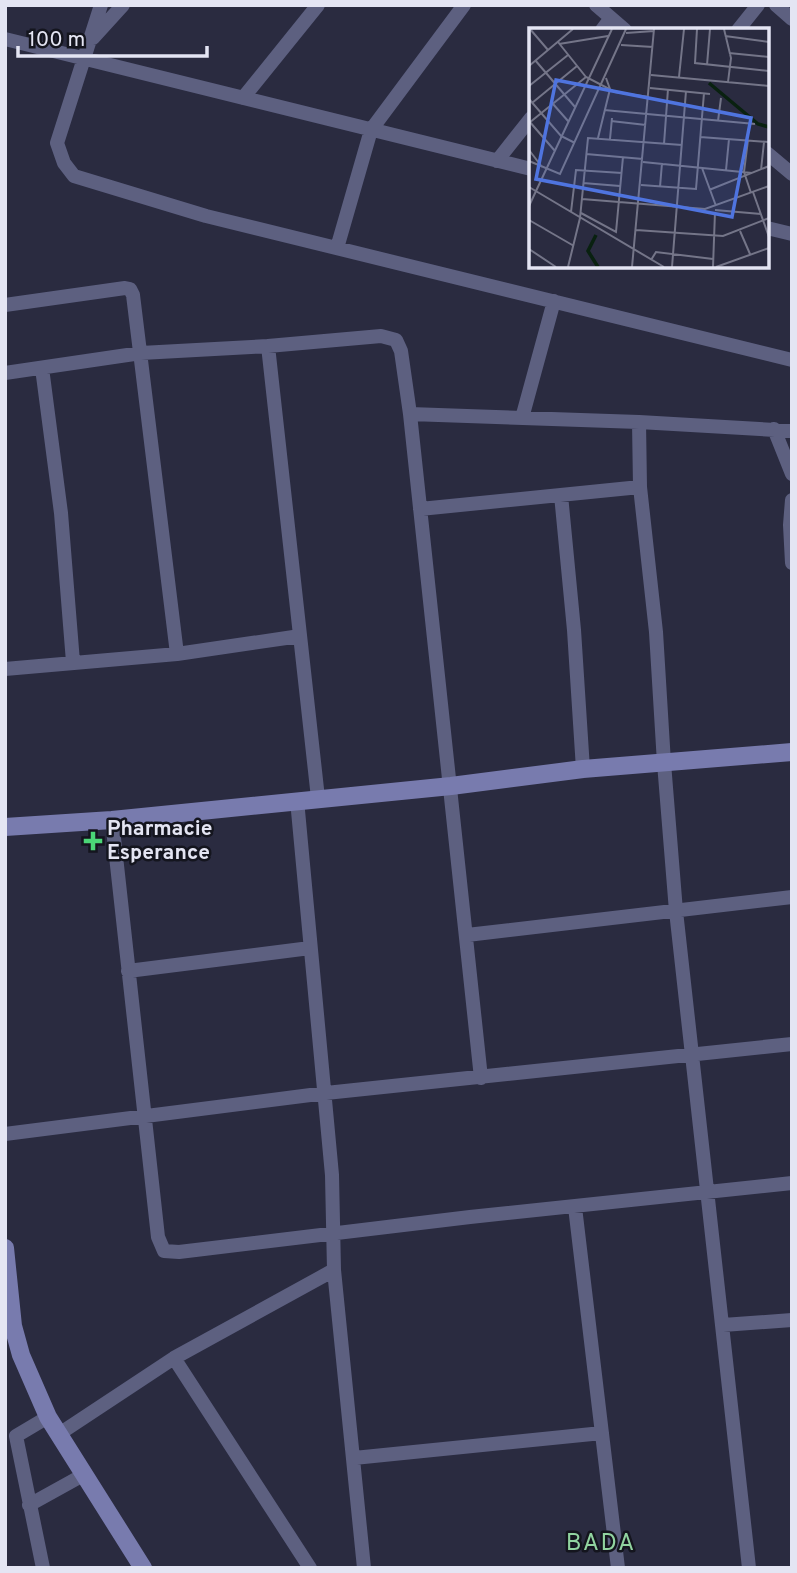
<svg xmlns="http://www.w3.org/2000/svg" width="797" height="1573" font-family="Overpass,sans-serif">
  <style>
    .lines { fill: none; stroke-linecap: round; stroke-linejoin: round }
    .street { stroke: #5d6080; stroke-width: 14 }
    .secondary { stroke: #787bae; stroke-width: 18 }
    .poi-dot { fill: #4bd677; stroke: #14151e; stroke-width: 2.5 }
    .labels { text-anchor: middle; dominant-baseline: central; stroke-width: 5; stroke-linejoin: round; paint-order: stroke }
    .poi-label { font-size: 21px; font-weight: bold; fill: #e4e5f3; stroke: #14151e; text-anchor: start }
    .quarter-label { font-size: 24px; letter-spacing: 2px; fill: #91d4a0; stroke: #14151e }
    .inset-river { fill: none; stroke: #092110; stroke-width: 3.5 }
    .inset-road { fill: none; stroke: #747588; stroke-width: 2 }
    .view { fill: #4f74df; fill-opacity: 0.15; stroke: #4f74df; stroke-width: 3.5 }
    .inset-edge { fill: none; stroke: #e4e5f3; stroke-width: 3.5 }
  </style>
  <rect width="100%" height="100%" fill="#2a2b40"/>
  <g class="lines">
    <!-- street -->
    <path class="street" d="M 101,5 L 57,143 L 64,163 L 74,176 L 206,216 L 792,360
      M 596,5 L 625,30
      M 776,5 L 792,19
      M 602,30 L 611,18
      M 738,30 L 758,5
      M 93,38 L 123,5
      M 5,39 L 531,169
      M 243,98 L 318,5
      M 767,153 L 792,174
      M 497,161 L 531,118
      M 767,228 L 792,234
      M 337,248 L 371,130 L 464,5
      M 5,305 L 125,288 L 130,289 L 133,295 L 177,654
      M 268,346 L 318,798
      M 42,368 L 61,513 L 73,662
      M 5,373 L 141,353 L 268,346 L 381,336 L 396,340 L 401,351 L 410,414 L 481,1078
      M 410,414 L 639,422 L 792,431
      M 522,418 L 554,301
      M 639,422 L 640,487 L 656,632 L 664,763 L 676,911 L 749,1568
      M 774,429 L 792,474
      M 561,495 L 574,630 L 583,769
      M 792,500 L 790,525 L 792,563
      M 420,509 L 640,487
      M 5,669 L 177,654 L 300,636
      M 297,800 L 332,1175 L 334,1270 L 364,1568
      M 112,820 L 158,1237 L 164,1251 L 179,1252 L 470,1217 L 792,1183
      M 467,935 L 792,897
      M 128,971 L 310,948
      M 5,1134 L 326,1093 L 792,1044
      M 575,1207 L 618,1568
      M 723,1325 L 792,1320
      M 174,1358 L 310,1568
      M 59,1434 L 174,1358 L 334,1270
      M 354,1458 L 602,1433
      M 29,1505 L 85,1474
      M 43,1568 L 16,1436 L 48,1417"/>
    <!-- secondary -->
    <path class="secondary" d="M 5,827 L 112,820 L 451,786 L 583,769 L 792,752
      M 5,1248 L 13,1326 L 21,1355 L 48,1417 L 143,1568"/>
  </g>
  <!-- markers -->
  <path class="poi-dot" d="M89.5 830.5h7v7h7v7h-7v7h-7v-7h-7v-7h7z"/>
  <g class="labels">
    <!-- poi labels -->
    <g class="poi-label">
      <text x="107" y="829">Pharmacie<tspan x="107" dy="24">Esperance</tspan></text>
    </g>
    <!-- quarter labels -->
    <g class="quarter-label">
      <text x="601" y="1544">BADA</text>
    </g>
  </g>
  <!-- overview -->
  <g transform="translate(529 28)">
    <rect width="240" height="240" fill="#2a2b40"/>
    <path class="inset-river" d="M 180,55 L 229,96 L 240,99M 67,207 L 59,223 L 69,239"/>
    <path class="inset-road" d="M 1,1 L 19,22M 168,1 L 166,35 L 240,43M 195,1 L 202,30 L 199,54M 97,5 L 125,3M 196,8 L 240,14M 29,14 L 57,49 L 86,64 L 120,69M 30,16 L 79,8M 92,17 L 124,19M 200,25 L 240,29M 6,32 L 46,79M 178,37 L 181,1M 0,38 L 44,1M 122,47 L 240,58M 150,49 L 155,1M 0,58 L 39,27M 121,60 L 181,66M 0,71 L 32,108 L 46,115M 3,75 L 48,38M 24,76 L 39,93M 75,82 L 226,96M 0,93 L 26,123M 82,93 L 117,97M 189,93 L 192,70M 0,95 L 57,49M 171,109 L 240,114M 69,110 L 81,61 L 77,50M 81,111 L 83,90M 219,112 L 215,144 L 222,165M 135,116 L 139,61M 0,122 L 13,139M 57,126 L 114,131M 0,133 L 31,146 L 97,1M 114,134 L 223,145M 173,140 L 187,178M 197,142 L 200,111M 232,142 L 235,114M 54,155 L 91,158M 112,157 L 167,161 L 175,65M 0,159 L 135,239M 131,159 L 133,135M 180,162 L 240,138M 224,164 L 240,209M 53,171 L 176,181 L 240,158M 0,178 L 83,1M 186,182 L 232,186M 42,184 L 47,142 L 93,145M 52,185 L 87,204 L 94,129M 0,192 L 45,218M 107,202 L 194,208 L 240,190M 211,203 L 221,226M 0,221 L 27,239M 122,232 L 127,224 L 184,231M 39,239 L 51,190 L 59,110 L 153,117M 103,239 L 125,1M 143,239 L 157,63M 184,239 L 186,184M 187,239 L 240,220"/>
    <path class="view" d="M 27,52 L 222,90 L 203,189 L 7,151 Z"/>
    <rect width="240" height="240" class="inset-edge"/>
  </g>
  <!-- border -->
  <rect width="797" height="1573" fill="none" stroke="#e4e5f3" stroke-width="14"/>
  <!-- scale -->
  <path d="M18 46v10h189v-10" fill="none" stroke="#e4e5f3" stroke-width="3.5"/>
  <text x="28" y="46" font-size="21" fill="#e4e5f3" stroke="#14151e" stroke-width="5" paint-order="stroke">100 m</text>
</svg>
